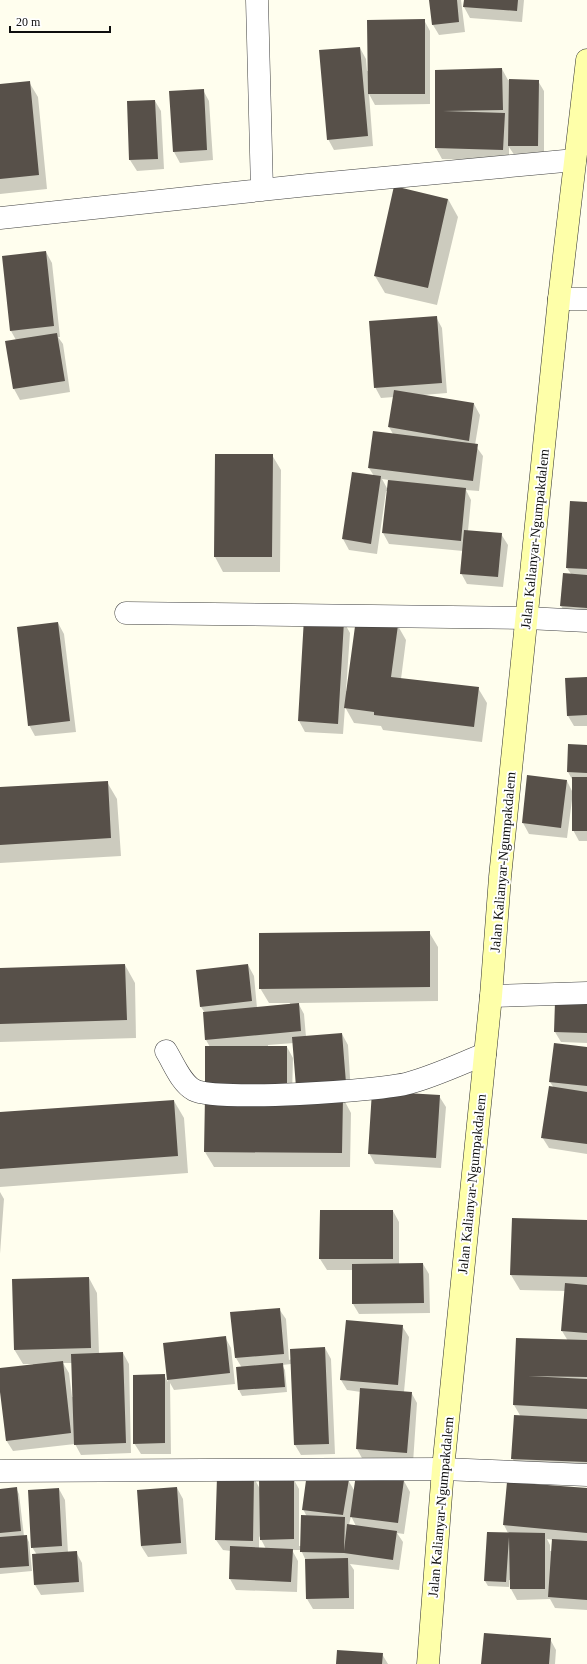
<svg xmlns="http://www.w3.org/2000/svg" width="587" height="1664" font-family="Georgia,serif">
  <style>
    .shadow { fill: #0003; fill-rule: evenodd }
    .building { fill: #575049 }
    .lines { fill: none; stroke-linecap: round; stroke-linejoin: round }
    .street-casing { stroke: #414141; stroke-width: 23 }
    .secondary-casing { stroke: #303030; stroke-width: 23 }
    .street { stroke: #fff; stroke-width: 22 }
    .secondary { stroke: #feffa9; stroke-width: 22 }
    .labels { text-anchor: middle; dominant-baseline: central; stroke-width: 4; stroke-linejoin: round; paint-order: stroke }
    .street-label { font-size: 14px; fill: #0e0e0e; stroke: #fff }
  </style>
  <rect width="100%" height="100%" fill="#fffeee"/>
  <!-- shadow -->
  <path class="shadow" d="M 430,0 L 461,0 L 465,32 L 439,35 L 433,25 Z
    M 465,0 L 524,0 L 522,22 L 470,18 L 464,7 Z
    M 424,20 L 430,31 L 430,104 L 375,105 L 369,94 L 373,146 L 334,150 L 328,139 L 360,48 L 366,59 L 367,71 L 369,71 Z
    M 502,69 L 508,80 L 538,81 L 544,91 L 544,156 L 515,156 L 509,147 L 509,161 L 442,159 L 436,148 L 436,71 Z
    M 29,82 L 38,97 L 47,189 L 0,194 L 0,85 Z
    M 203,90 L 209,101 L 213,160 L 180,163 L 174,152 Z
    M 155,101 L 161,111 L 164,169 L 137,171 L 130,160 Z
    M 448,199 L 458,217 L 437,305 L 385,293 L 375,276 Z
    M 46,252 L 52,263 L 60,337 L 58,337 L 63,344 L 70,392 L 20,400 L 14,389 L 6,342 L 16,340 L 11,331 L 3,257 Z
    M 436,317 L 442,328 L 447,393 L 423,395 L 474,404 L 480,415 L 475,445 L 483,456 L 479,491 L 466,490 L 471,500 L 468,531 L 501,534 L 508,545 L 503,587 L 467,584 L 461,573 L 463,551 L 389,544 L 383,533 L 388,491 L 386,491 L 377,554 L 349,550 L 343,539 L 374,476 L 369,468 L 393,434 L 389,427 L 394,397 L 381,398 L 375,387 ZM 382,479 L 389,480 L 388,490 Z
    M 216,455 L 272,455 L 281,470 L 280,572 L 223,572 L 215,557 Z
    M 587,503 L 587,618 L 567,616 L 561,606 L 571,574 L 567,568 Z
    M 305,619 L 344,622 L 350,633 L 346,691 L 348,691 L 398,626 L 406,640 L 401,679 L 478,688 L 487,703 L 482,742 L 383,730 L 381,726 L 354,723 L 345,707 L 343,734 L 305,732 L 299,721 Z
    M 58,623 L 64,634 L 76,732 L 35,736 L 29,725 Z
    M 587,678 L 587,726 L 574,726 L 568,716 Z
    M 569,745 L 587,746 L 587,841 L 579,841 L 573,830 L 573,800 L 572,800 L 567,838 L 529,834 L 523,823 L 528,777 L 567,781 L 573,793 L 573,781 L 568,772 Z
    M 107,782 L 117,799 L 121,856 L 0,863 L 0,788 Z
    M 429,932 L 438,947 L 438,1001 L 298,1003 L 304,1014 L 306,1037 L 342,1034 L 348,1045 L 351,1094 L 319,1096 L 319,1098 L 343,1098 L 351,1113 L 350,1167 L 214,1167 L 205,1152 L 205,1098 L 304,1098 L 297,1087 L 294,1043 L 268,1045 L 268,1047 L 287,1047 L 293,1058 L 292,1095 L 212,1095 L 206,1085 L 206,1047 L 210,1047 L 206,1040 L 205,1013 L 201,1007 L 198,971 L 248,965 L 254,976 L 257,1008 L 290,1004 L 290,1003 L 269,1003 L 260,988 L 260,934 Z
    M 125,965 L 135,983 L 136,1038 L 0,1042 L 0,969 Z
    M 587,1003 L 587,1043 L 561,1042 L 555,1032 Z
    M 587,1048 L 587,1154 L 549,1148 L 542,1137 L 554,1088 L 550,1082 Z
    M 439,1096 L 446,1107 L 441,1168 L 375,1164 L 369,1153 Z
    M 174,1101 L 184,1118 L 188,1173 L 0,1187 L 0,1113 Z
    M 0,1192 L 4,1199 L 0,1254 Z
    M 393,1211 L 399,1222 L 399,1264 L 423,1264 L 429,1274 L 430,1313 L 359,1314 L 353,1304 L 353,1270 L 327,1270 L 320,1259 Z
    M 513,1219 L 587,1221 L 587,1472 L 519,1469 L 512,1458 L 521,1417 L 514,1405 L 517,1339 L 568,1341 L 562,1331 L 566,1291 L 520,1290 L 511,1275 Z
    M 89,1278 L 97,1293 L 99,1354 L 123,1353 L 129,1364 L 131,1453 L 81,1455 L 75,1444 L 13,1451 L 6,1440 L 0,1369 L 33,1366 L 33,1364 L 23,1364 L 14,1349 ZM 63,1363 L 72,1363 L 73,1397 L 72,1397 L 69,1373 Z
    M 279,1309 L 286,1319 L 289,1360 L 325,1348 L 331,1359 L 335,1454 L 301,1455 L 295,1445 L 291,1364 L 282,1365 L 285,1370 L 287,1392 L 242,1396 L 239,1390 L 237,1368 L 242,1368 L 236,1358 L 231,1313 Z
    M 402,1326 L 409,1337 L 404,1392 L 411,1392 L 417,1403 L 413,1463 L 363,1460 L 357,1449 L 361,1392 L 347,1390 L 341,1380 Z
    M 225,1337 L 231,1348 L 235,1384 L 174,1390 L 170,1383 L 171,1454 L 141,1454 L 134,1443 L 164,1375 L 168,1382 L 164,1344 Z
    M 254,1478 L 260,1489 L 293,1478 L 299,1489 L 299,1546 L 301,1546 L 307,1517 L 303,1509 L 348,1480 L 354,1490 L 404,1481 L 410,1492 L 404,1534 L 397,1533 L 403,1542 L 399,1570 L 350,1564 L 354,1570 L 354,1609 L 313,1609 L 307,1599 L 306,1561 L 301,1550 L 292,1550 L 298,1561 L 297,1592 L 236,1590 L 230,1579 L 231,1551 L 223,1550 L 216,1540 ZM 351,1516 L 356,1526 L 349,1525 ZM 259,1536 L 263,1543 L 266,1549 L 259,1549 Z
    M 508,1483 L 587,1489 L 587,1610 L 555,1608 L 550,1599 L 517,1600 L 511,1589 L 511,1580 L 509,1580 L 509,1587 L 488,1586 L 485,1581 L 509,1535 L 504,1525 ZM 547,1539 L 553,1540 L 552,1551 L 550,1551 L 550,1545 Z
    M 16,1488 L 19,1494 L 24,1536 L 26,1536 L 29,1542 L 32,1571 L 0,1574 L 0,1490 Z
    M 177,1488 L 183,1499 L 187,1554 L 148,1557 L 141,1546 Z
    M 59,1489 L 65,1500 L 68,1553 L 76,1552 L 82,1563 L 84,1592 L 41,1595 L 35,1585 L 37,1555 L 32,1547 Z
    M 550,1639 L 556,1650 L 555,1664 L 482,1664 Z
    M 382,1654 L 388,1664 L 337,1664 Z"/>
  <!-- building -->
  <path class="building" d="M 429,0 L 457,0 L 459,22 L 432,25 Z
    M 464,0 L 518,0 L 517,11 L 463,7 Z
    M 425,19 L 425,94 L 368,94 L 367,20 Z
    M 360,47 L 368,136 L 327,140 L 319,50 Z
    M 502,68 L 503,110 L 443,111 L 505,113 L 503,150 L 435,148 L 435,70 Z
    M 509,79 L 539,80 L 538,146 L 508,146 Z
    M 30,81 L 39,175 L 0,179 L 0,84 Z
    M 204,89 L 207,150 L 173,152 L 169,91 Z
    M 155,100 L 158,159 L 129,160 L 127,101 Z
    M 394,186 L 448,199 L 428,288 L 374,276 Z
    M 46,251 L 54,326 L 10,331 L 2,256 Z
    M 437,316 L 442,383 L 374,388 L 369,321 Z
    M 57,333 L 65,381 L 13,389 L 5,341 Z
    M 394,390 L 474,403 L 469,441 L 388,427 Z
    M 373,431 L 478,444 L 473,481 L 368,468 Z
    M 215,454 L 273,454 L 272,557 L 214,557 Z
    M 352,472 L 381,476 L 371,544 L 342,539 Z
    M 388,480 L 466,488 L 461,541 L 382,533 Z
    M 570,501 L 587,502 L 587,569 L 566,568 Z
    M 464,530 L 502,533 L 498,577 L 460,574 Z
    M 563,573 L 587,575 L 587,608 L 560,606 Z
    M 304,618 L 344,621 L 338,724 L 298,721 Z
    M 356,619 L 398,625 L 391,677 L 479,687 L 474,727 L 374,715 L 374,712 L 344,708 Z
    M 58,622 L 70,721 L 28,726 L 17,627 Z
    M 587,677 L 587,715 L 567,716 L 565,678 Z
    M 568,744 L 587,745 L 587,773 L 567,772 Z
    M 527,775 L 567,780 L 561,828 L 522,823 Z
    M 572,777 L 587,777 L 587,831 L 572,831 Z
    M 108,781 L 111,838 L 0,845 L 0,787 Z
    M 430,931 L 430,987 L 259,989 L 259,933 Z
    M 125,964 L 127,1020 L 0,1024 L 0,968 Z
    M 248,964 L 252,1001 L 200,1007 L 196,970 Z
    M 555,1002 L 587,1002 L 587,1033 L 554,1032 Z
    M 299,1003 L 301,1031 L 205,1040 L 203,1012 Z
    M 342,1033 L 346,1083 L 296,1087 L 292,1037 Z
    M 554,1043 L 587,1047 L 587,1086 L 549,1082 Z
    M 205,1046 L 287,1046 L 287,1085 L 205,1085 Z
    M 549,1086 L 587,1092 L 587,1144 L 541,1138 Z
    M 372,1091 L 440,1095 L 436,1158 L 368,1154 Z
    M 205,1097 L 343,1097 L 342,1153 L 204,1152 Z
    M 174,1100 L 178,1156 L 0,1169 L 0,1112 Z
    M 320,1210 L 393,1210 L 393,1259 L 319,1259 Z
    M 512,1218 L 587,1220 L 587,1277 L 510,1275 Z
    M 423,1263 L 424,1303 L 352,1304 L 352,1264 Z
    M 89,1277 L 91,1348 L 14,1350 L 12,1279 Z
    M 565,1283 L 587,1285 L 587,1333 L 561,1331 Z
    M 280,1308 L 284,1354 L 235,1358 L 230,1312 Z
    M 346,1320 L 403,1325 L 398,1385 L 340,1380 Z
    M 226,1336 L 230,1373 L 167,1380 L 163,1343 Z
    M 516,1338 L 587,1340 L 587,1377 L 528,1376 L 587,1379 L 587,1409 L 513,1405 Z
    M 325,1347 L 329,1444 L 294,1445 L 290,1349 Z
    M 123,1352 L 126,1443 L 74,1445 L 71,1354 Z
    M 63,1361 L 71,1433 L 6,1441 L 0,1392 L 0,1368 Z
    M 283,1363 L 285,1387 L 238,1390 L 236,1367 Z
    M 165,1374 L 165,1443 L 133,1444 L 133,1375 Z
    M 360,1388 L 412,1392 L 407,1453 L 356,1449 Z
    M 514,1415 L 587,1419 L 587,1462 L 511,1459 Z
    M 307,1473 L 349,1479 L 343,1515 L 302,1510 Z
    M 356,1474 L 404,1480 L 398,1523 L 350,1517 Z
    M 217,1477 L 254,1477 L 253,1541 L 215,1540 Z
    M 259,1477 L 294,1477 L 294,1539 L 260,1540 Z
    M 507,1482 L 587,1488 L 587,1533 L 503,1525 Z
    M 17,1487 L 21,1531 L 0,1533 L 0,1489 Z
    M 177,1487 L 181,1543 L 141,1546 L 137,1490 Z
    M 59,1488 L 62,1546 L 31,1548 L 28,1490 Z
    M 301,1515 L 345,1517 L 344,1551 L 347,1524 L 397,1531 L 393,1560 L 344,1553 L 300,1552 Z
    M 487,1532 L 545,1533 L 545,1589 L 510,1589 L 509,1537 L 506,1582 L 484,1581 Z
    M 27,1535 L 29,1566 L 0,1568 L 0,1537 Z
    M 552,1539 L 587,1541 L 587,1600 L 548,1597 Z
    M 230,1546 L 293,1549 L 291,1582 L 229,1579 Z
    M 77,1551 L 79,1582 L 34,1585 L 32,1554 Z
    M 348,1558 L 349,1598 L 306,1599 L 305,1559 Z
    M 484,1633 L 551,1638 L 549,1664 L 481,1664 Z
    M 337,1650 L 383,1653 L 382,1664 L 336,1664 Z"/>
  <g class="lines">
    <!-- street casing -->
    <g class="street-casing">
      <path id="street" d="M 257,0 L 262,190
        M 0,218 L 308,185 L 575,160
        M 559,299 L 587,299
        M 126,613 L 527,618 L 587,621
        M 491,996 L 587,993
        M 166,1051 C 174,1064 181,1083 194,1090 C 216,1102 381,1091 409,1083 C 435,1076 460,1064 485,1054
        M 0,1471 L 443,1469 L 587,1475"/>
    </g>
    <!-- secondary casing -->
    <g class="secondary-casing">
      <path id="secondary" d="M 428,1664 L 443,1469 L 491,996 L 500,877 L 559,299 L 587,60"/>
    </g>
    <!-- street -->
    <use href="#street" class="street"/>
    <!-- secondary -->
    <use href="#secondary" class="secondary"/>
  </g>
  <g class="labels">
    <!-- street labels -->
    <g class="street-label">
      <text transform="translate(535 539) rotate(-84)">Jalan Kalianyar-Ngumpakdalem</text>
      <text transform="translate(503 862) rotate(-85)">Jalan Kalianyar-Ngumpakdalem</text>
      <text transform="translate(472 1184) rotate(-84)">Jalan Kalianyar-Ngumpakdalem</text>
      <text transform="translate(441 1507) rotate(-85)">Jalan Kalianyar-Ngumpakdalem</text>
    </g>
  </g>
  <!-- scale -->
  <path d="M10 26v6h100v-6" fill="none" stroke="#0e0e0e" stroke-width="2"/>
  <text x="16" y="26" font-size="12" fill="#0e0e0e" stroke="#ffffff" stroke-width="3" paint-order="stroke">20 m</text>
</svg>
